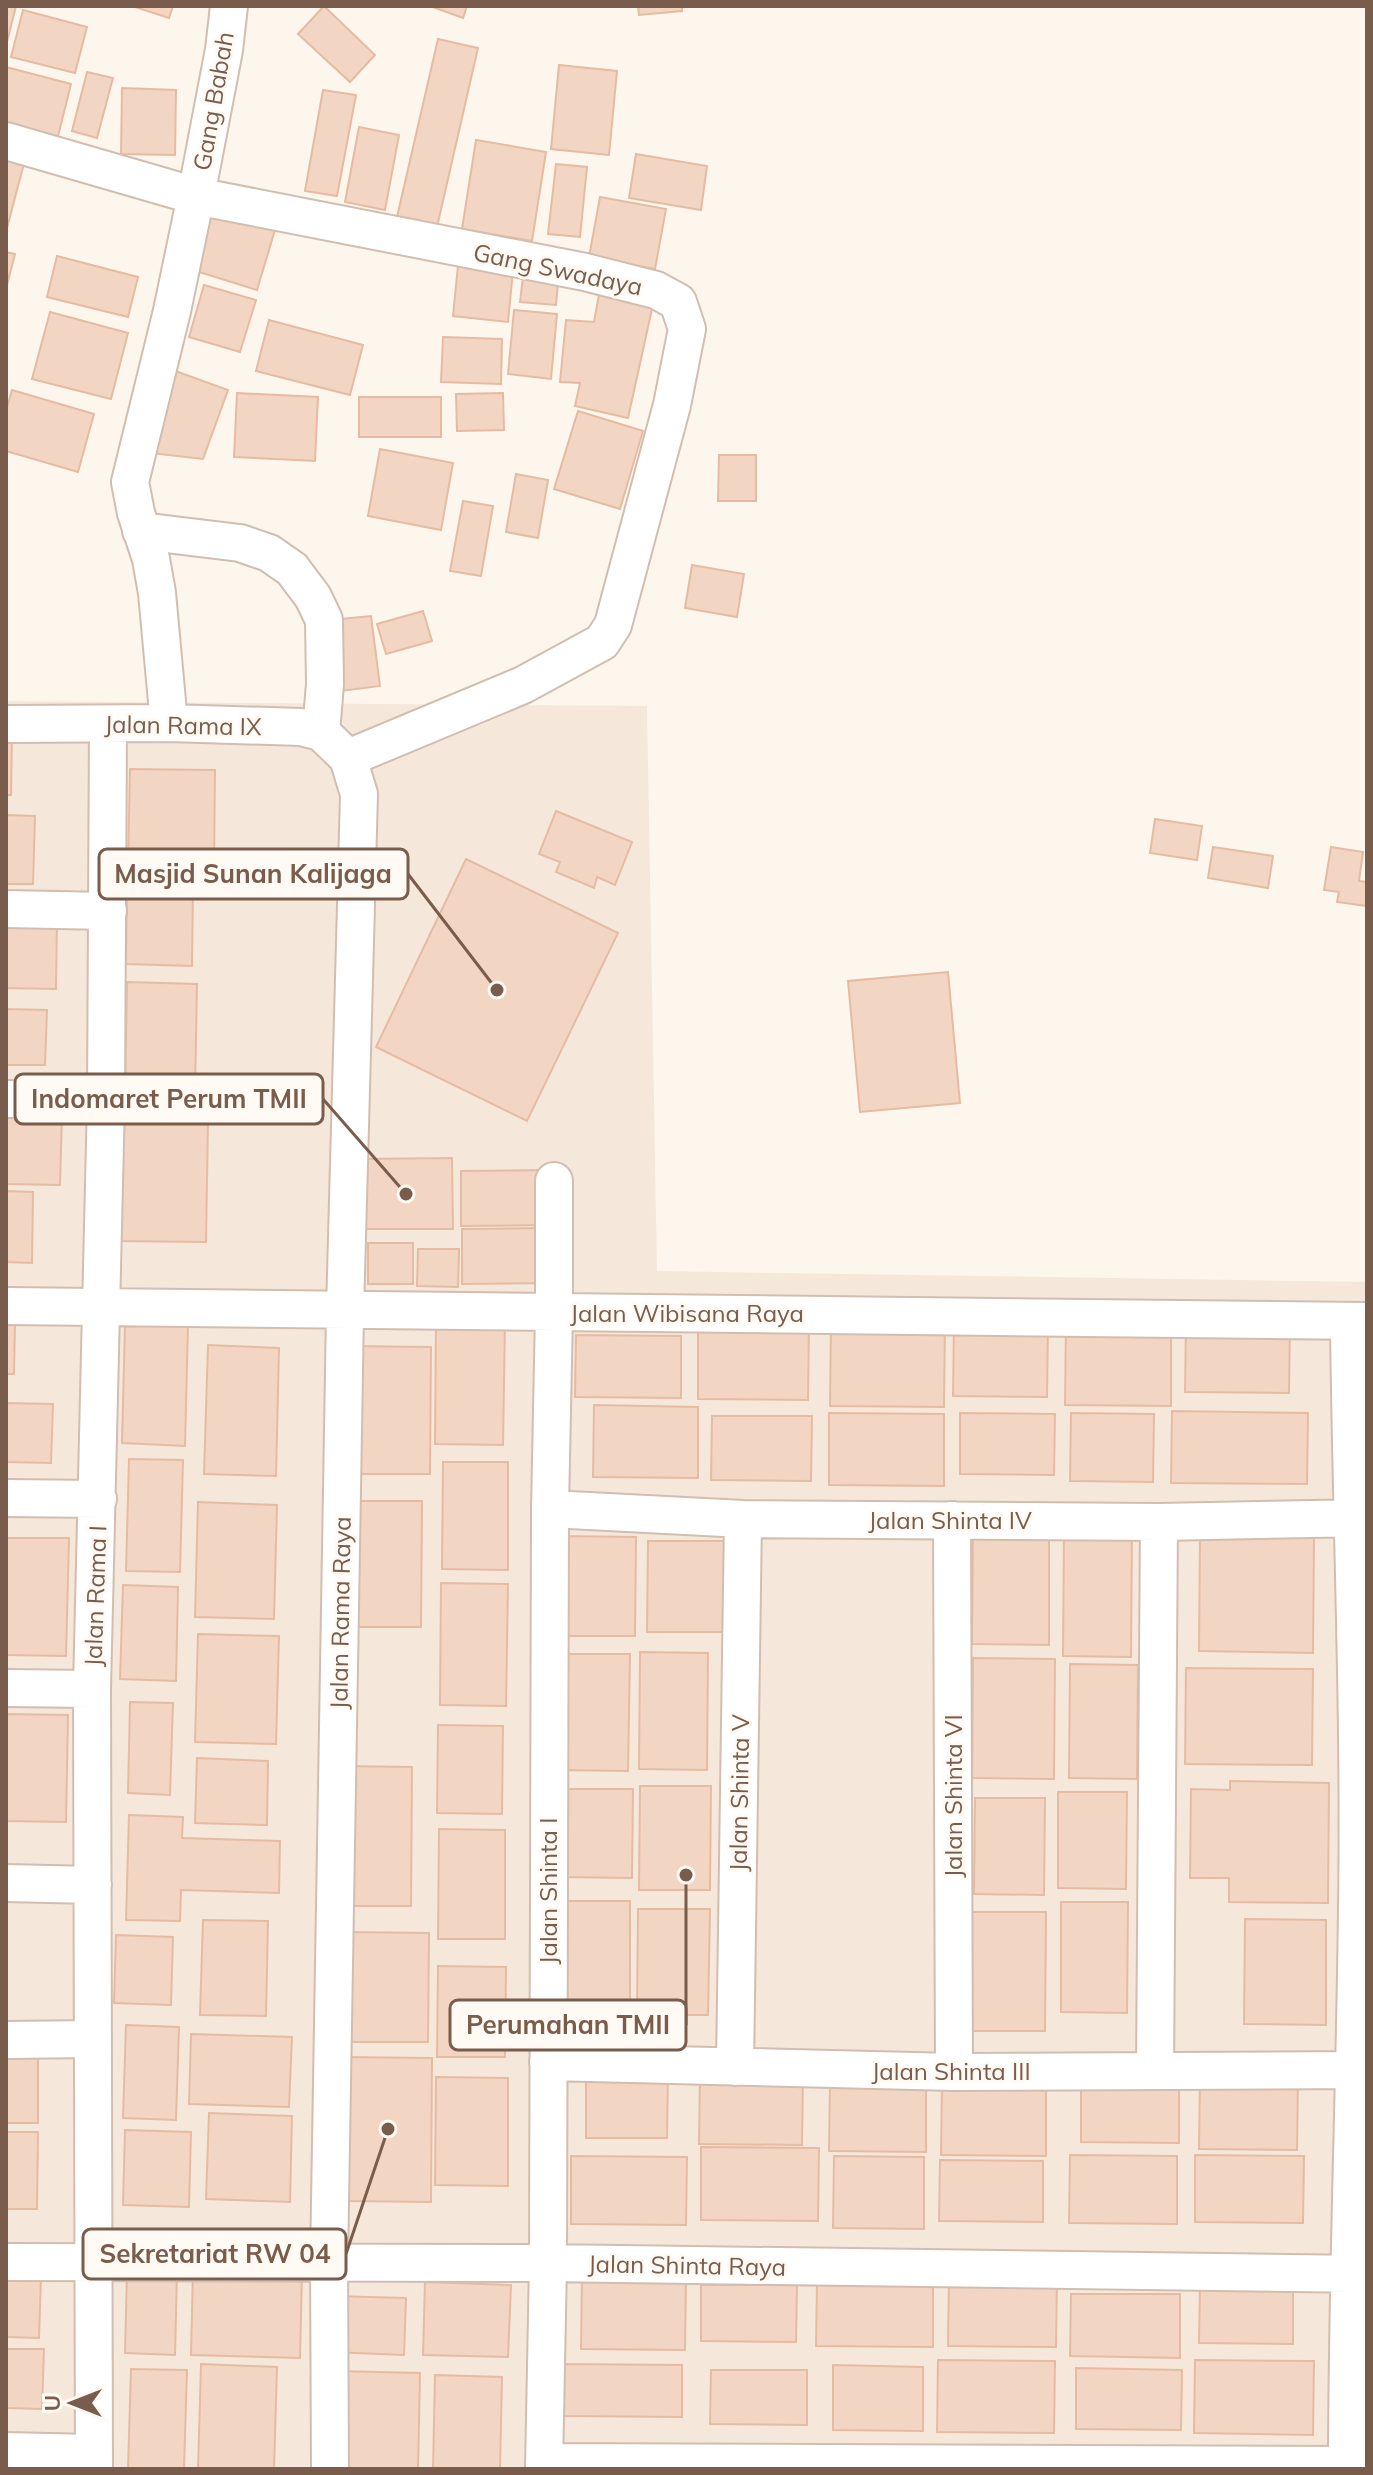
<svg xmlns="http://www.w3.org/2000/svg" width="1373" height="2475" font-family="Mulish,sans-serif">
  <style>
    .residential { fill: #f5e8da }
    .building { fill: #f3d5c3; stroke: #e6bba3; stroke-width: 2 }
    .lines { fill: none; stroke-linecap: round; stroke-linejoin: round }
    .street-casing { stroke: #d1beb0; stroke-width: 40 }
    .street { stroke: #fff; stroke-width: 36 }
    .labels { text-anchor: middle; dominant-baseline: central; stroke-width: 6; stroke-linejoin: round; paint-order: stroke }
    .street-label { font-size: 24px; fill: #7a5c4d; stroke: #fffaf3 }
    .leader { fill: none; stroke: #7a5c4d; stroke-width: 3 }
    .callout-dot { fill: #7a5c4d; stroke: #fffaf3; stroke-width: 3 }
    .callout { fill: #fffaf3; stroke: #7a5c4d; stroke-width: 3 }
    .callout-label { font-size: 26px; text-anchor: middle; font-weight: bold; fill: #7a5c4d }
  </style>
  <rect width="100%" height="100%" fill="#fdf6ec"/>
  <!-- residential -->
  <path class="residential" d="M 6,701 L 647,706 L 657,1271 L 1367,1282 L 1367,2469 L 6,2469 Z"/>
  <!-- building -->
  <path class="building" d="M 6,6 L 16,6 L 7,42 L 6,42 Z
    M 132,6 L 173,6 L 169,18 Z
    M 324,6 L 375,55 L 350,82 L 298,34 Z
    M 430,6 L 467,6 L 463,18 Z
    M 638,6 L 682,6 L 682,11 L 639,15 Z
    M 23,10 L 87,27 L 75,73 L 11,57 Z
    M 438,39 L 478,48 L 437,227 L 397,217 Z
    M 559,65 L 617,71 L 609,155 L 551,149 Z
    M 6,67 L 71,84 L 57,140 L 6,127 Z
    M 87,72 L 113,78 L 97,138 L 72,131 Z
    M 122,88 L 176,90 L 175,155 L 121,154 Z
    M 323,90 L 356,95 L 337,196 L 305,191 Z
    M 359,127 L 399,135 L 385,210 L 345,202 Z
    M 476,140 L 546,152 L 532,241 L 462,229 Z
    M 6,147 L 27,152 L 6,232 Z
    M 636,154 L 707,166 L 701,210 L 629,198 Z
    M 556,164 L 587,167 L 580,237 L 548,234 Z
    M 600,197 L 666,209 L 655,269 L 589,257 Z
    M 211,210 L 275,230 L 257,290 L 193,270 Z
    M 6,252 L 15,254 L 6,289 Z
    M 57,256 L 138,277 L 128,317 L 47,297 Z
    M 458,265 L 513,271 L 508,322 L 453,316 Z
    M 524,268 L 559,271 L 556,305 L 520,302 Z
    M 204,285 L 256,300 L 240,352 L 189,337 Z
    M 600,289 L 654,300 L 628,418 L 575,406 L 580,383 L 560,382 L 566,320 L 594,322 Z
    M 514,310 L 557,314 L 551,379 L 508,374 Z
    M 50,312 L 128,333 L 111,399 L 32,379 Z
    M 269,320 L 363,345 L 350,395 L 256,371 Z
    M 443,337 L 502,339 L 501,384 L 441,382 Z
    M 170,369 L 228,390 L 203,459 L 141,452 Z
    M 12,390 L 94,414 L 78,472 L 6,451 L 6,411 Z
    M 237,393 L 318,397 L 315,461 L 234,457 Z
    M 503,393 L 504,430 L 457,431 L 456,394 Z
    M 359,397 L 441,397 L 441,437 L 359,437 Z
    M 578,411 L 643,431 L 620,509 L 554,489 Z
    M 380,449 L 453,463 L 441,530 L 368,516 Z
    M 719,455 L 756,455 L 756,501 L 718,501 Z
    M 516,474 L 548,480 L 538,538 L 506,532 Z
    M 463,501 L 493,506 L 481,576 L 450,571 Z
    M 692,565 L 744,574 L 737,617 L 685,608 Z
    M 423,611 L 432,641 L 386,654 L 377,624 Z
    M 371,616 L 380,686 L 341,691 L 331,620 Z
    M 6,732 L 12,732 L 11,795 L 6,795 Z
    M 130,769 L 215,770 L 214,866 L 128,865 Z
    M 556,811 L 632,842 L 615,885 L 597,877 L 594,888 L 556,872 L 560,862 L 539,854 Z
    M 6,815 L 35,816 L 33,884 L 6,884 Z
    M 1155,819 L 1202,826 L 1197,860 L 1150,853 Z
    M 1213,847 L 1273,856 L 1268,888 L 1208,878 Z
    M 1331,847 L 1363,852 L 1359,881 L 1367,882 L 1367,906 L 1337,902 L 1339,892 L 1324,890 Z
    M 466,859 L 618,933 L 527,1121 L 376,1047 Z
    M 127,884 L 193,886 L 192,966 L 126,964 Z
    M 6,916 L 57,917 L 56,989 L 6,988 Z
    M 948,972 L 960,1103 L 860,1112 L 848,981 Z
    M 127,982 L 197,984 L 195,1092 L 125,1091 Z
    M 6,1009 L 47,1010 L 45,1065 L 6,1065 Z
    M 6,1113 L 62,1114 L 60,1185 L 6,1184 Z
    M 115,1118 L 208,1119 L 206,1242 L 113,1241 Z
    M 452,1158 L 453,1229 L 360,1229 L 359,1159 Z
    M 550,1170 L 550,1225 L 461,1226 L 461,1171 Z
    M 6,1191 L 33,1192 L 32,1263 L 6,1262 Z
    M 551,1228 L 551,1283 L 462,1284 L 462,1229 Z
    M 368,1243 L 413,1243 L 413,1284 L 368,1284 Z
    M 418,1249 L 459,1249 L 458,1287 L 417,1286 Z
    M 436,1320 L 505,1321 L 503,1445 L 435,1444 Z
    M 698,1321 L 809,1322 L 808,1400 L 698,1399 Z
    M 831,1321 L 945,1322 L 944,1407 L 830,1406 Z
    M 1186,1321 L 1290,1321 L 1289,1393 L 1185,1392 Z
    M 954,1323 L 1048,1324 L 1047,1397 L 953,1396 Z
    M 6,1324 L 15,1324 L 14,1374 L 6,1374 Z
    M 125,1324 L 188,1325 L 185,1446 L 122,1443 Z
    M 1066,1324 L 1171,1324 L 1171,1406 L 1065,1405 Z
    M 576,1335 L 681,1336 L 681,1398 L 575,1397 Z
    M 208,1345 L 279,1348 L 276,1476 L 204,1474 Z
    M 348,1346 L 431,1347 L 430,1474 L 346,1474 Z
    M 6,1403 L 53,1404 L 51,1463 L 6,1462 Z
    M 594,1405 L 698,1407 L 698,1478 L 593,1477 Z
    M 1172,1411 L 1308,1413 L 1307,1484 L 1171,1483 Z
    M 829,1413 L 944,1414 L 944,1486 L 829,1485 Z
    M 960,1413 L 1055,1414 L 1054,1475 L 960,1474 Z
    M 1071,1413 L 1154,1414 L 1153,1482 L 1070,1481 Z
    M 712,1416 L 812,1416 L 811,1481 L 711,1480 Z
    M 129,1459 L 183,1460 L 180,1572 L 126,1571 Z
    M 443,1462 L 508,1462 L 508,1570 L 442,1569 Z
    M 349,1501 L 422,1501 L 421,1627 L 348,1627 Z
    M 198,1502 L 277,1505 L 274,1619 L 195,1617 Z
    M 973,1528 L 1049,1529 L 1049,1645 L 972,1644 Z
    M 1064,1528 L 1132,1529 L 1131,1657 L 1063,1656 Z
    M 1200,1535 L 1314,1537 L 1313,1653 L 1199,1651 Z
    M 560,1536 L 636,1537 L 635,1636 L 559,1636 Z
    M 6,1538 L 69,1538 L 66,1656 L 6,1655 Z
    M 648,1541 L 725,1541 L 725,1632 L 647,1632 Z
    M 441,1583 L 508,1584 L 506,1706 L 440,1705 Z
    M 123,1585 L 178,1587 L 176,1681 L 120,1679 Z
    M 198,1634 L 279,1636 L 276,1744 L 195,1742 Z
    M 640,1652 L 708,1653 L 707,1770 L 639,1769 Z
    M 556,1654 L 630,1654 L 628,1771 L 555,1770 Z
    M 973,1658 L 1055,1659 L 1054,1779 L 972,1778 Z
    M 1070,1664 L 1138,1665 L 1137,1779 L 1069,1778 Z
    M 1186,1668 L 1313,1669 L 1312,1765 L 1185,1764 Z
    M 130,1702 L 173,1703 L 170,1795 L 128,1793 Z
    M 6,1714 L 68,1715 L 66,1822 L 6,1821 Z
    M 438,1725 L 503,1726 L 502,1814 L 437,1813 Z
    M 197,1758 L 268,1761 L 267,1825 L 195,1823 Z
    M 341,1766 L 412,1767 L 411,1906 L 340,1906 Z
    M 1230,1781 L 1329,1783 L 1328,1903 L 1229,1902 L 1229,1878 L 1190,1878 L 1191,1789 L 1230,1790 Z
    M 640,1786 L 711,1786 L 710,1890 L 639,1890 Z
    M 559,1789 L 633,1789 L 632,1878 L 558,1877 Z
    M 1058,1792 L 1127,1792 L 1126,1889 L 1058,1888 Z
    M 975,1798 L 1045,1798 L 1044,1895 L 974,1894 Z
    M 129,1815 L 183,1817 L 182,1838 L 280,1841 L 279,1893 L 181,1890 L 180,1921 L 126,1920 Z
    M 439,1829 L 505,1830 L 505,1939 L 438,1939 Z
    M 558,1901 L 630,1901 L 630,2015 L 557,2015 Z
    M 1061,1902 L 1128,1902 L 1127,2013 L 1061,2012 Z
    M 638,1909 L 710,1909 L 708,2015 L 637,2015 Z
    M 961,1912 L 1046,1912 L 1045,2031 L 960,2031 Z
    M 1245,1919 L 1326,1920 L 1326,2025 L 1244,2024 Z
    M 203,1920 L 268,1921 L 266,2016 L 200,2015 Z
    M 343,1932 L 429,1933 L 428,2042 L 342,2042 Z
    M 116,1935 L 173,1937 L 171,2005 L 114,2003 Z
    M 438,1966 L 506,1967 L 505,2057 L 437,2057 Z
    M 126,2025 L 179,2027 L 176,2120 L 123,2118 Z
    M 191,2034 L 292,2037 L 289,2107 L 189,2104 Z
    M 6,2049 L 38,2050 L 38,2123 L 6,2123 Z
    M 345,2057 L 432,2058 L 431,2202 L 343,2201 Z
    M 586,2070 L 668,2071 L 667,2138 L 586,2138 Z
    M 700,2073 L 803,2074 L 802,2145 L 699,2144 Z
    M 436,2077 L 508,2078 L 508,2186 L 435,2185 Z
    M 1200,2077 L 1298,2078 L 1297,2150 L 1199,2149 Z
    M 830,2080 L 926,2081 L 926,2152 L 829,2151 Z
    M 942,2081 L 1046,2083 L 1046,2156 L 941,2155 Z
    M 1081,2083 L 1179,2083 L 1179,2143 L 1081,2142 Z
    M 209,2113 L 292,2116 L 290,2202 L 206,2199 Z
    M 125,2130 L 191,2132 L 189,2207 L 123,2205 Z
    M 6,2132 L 38,2132 L 37,2209 L 6,2209 Z
    M 701,2147 L 819,2148 L 818,2221 L 701,2220 Z
    M 1070,2155 L 1177,2156 L 1177,2224 L 1069,2223 Z
    M 1195,2155 L 1304,2156 L 1303,2223 L 1195,2222 Z
    M 571,2156 L 687,2157 L 686,2225 L 571,2224 Z
    M 834,2156 L 924,2157 L 924,2229 L 833,2228 Z
    M 940,2160 L 1043,2161 L 1043,2222 L 939,2221 Z
    M 193,2269 L 302,2272 L 300,2358 L 191,2355 Z
    M 127,2272 L 177,2273 L 175,2355 L 125,2353 Z
    M 582,2273 L 686,2275 L 685,2350 L 581,2349 Z
    M 6,2275 L 41,2276 L 39,2338 L 6,2337 Z
    M 949,2277 L 1057,2279 L 1056,2347 L 948,2346 Z
    M 425,2282 L 511,2285 L 508,2357 L 423,2355 Z
    M 817,2282 L 933,2282 L 933,2347 L 816,2346 Z
    M 701,2285 L 797,2285 L 796,2342 L 701,2341 Z
    M 1200,2285 L 1293,2285 L 1293,2344 L 1199,2343 Z
    M 1071,2294 L 1180,2294 L 1180,2358 L 1070,2356 Z
    M 332,2296 L 406,2298 L 404,2355 L 331,2352 Z
    M 6,2349 L 44,2349 L 42,2409 L 6,2408 Z
    M 938,2360 L 1055,2361 L 1054,2433 L 937,2432 Z
    M 1195,2360 L 1314,2361 L 1313,2435 L 1194,2433 Z
    M 201,2364 L 277,2367 L 274,2469 L 198,2469 Z
    M 561,2364 L 682,2365 L 682,2417 L 560,2416 Z
    M 833,2365 L 923,2367 L 923,2431 L 833,2430 Z
    M 1076,2368 L 1182,2370 L 1181,2430 L 1076,2429 Z
    M 131,2369 L 187,2370 L 184,2469 L 128,2469 Z
    M 711,2370 L 807,2370 L 807,2425 L 710,2424 Z
    M 337,2371 L 420,2373 L 418,2469 L 335,2469 Z
    M 435,2375 L 502,2377 L 500,2469 L 433,2469 Z"/>
  <g class="lines">
    <!-- street casing -->
    <g class="street-casing">
      <path id="street" d="M 6,141 L 196,196 L 585,272 L 656,290 L 678,302 L 687,329 L 672,405 L 613,625 L 602,642 L 523,685 L 348,758
        M 141,531 L 240,543 L 269,553 L 292,569 L 313,597 L 324,620 L 325,684 L 321,732
        M 169,723 L 157,593 L 151,559 L 136,513 L 130,482 L 172,311 L 196,196 L 224,50 L 229,6
        M 6,724 L 169,723 L 301,727 L 321,732 L 348,758 L 359,794 L 345,1311 L 329,2262 L 330,2469
        M 6,909 L 108,911
        M 6,1099 L 106,1100
        M 6,1306 L 1367,1321
        M 6,1498 L 98,1499
        M 550,1509 L 743,1519 L 1159,1522 L 1367,1518
        M 952,1520 L 954,2072
        M 6,1688 L 92,1689
        M 6,1883 L 93,1885
        M 6,2040 L 93,2039
        M 548,2062 L 954,2072 L 1354,2070
        M 735,2067 L 743,1519
        M 1155,2071 L 1159,1522
        M 6,2262 L 548,2263 L 1367,2274
        M 6,2451 L 93,2453
        M 544,2462 L 1367,2465
        M 94,2469 L 92,1689 L 106,1100 L 108,724
        M 544,2469 L 548,2263 L 550,1509 L 554,1312 L 554,1181
        M 1347,2469 C 1347,2282 1355,2094 1357,1907 C 1360,1711 1351,1516 1349,1321"/>
    </g>
    <!-- street -->
    <use href="#street" class="street"/>
  </g>
  <g class="labels">
    <!-- street labels -->
    <g class="street-label">
      <text transform="translate(213 101) rotate(-80)">Gang Babah</text>
      <text transform="translate(558 269) rotate(12)">Gang Swadaya</text>
      <text transform="translate(183 725) rotate(1)">Jalan Rama IX</text>
      <text x="687" y="1313">Jalan Wibisana Raya</text>
      <text x="950" y="1520">Jalan Shinta IV</text>
      <text transform="translate(95 1596) rotate(-88)">Jalan Rama I</text>
      <text transform="translate(340 1613) rotate(-89)">Jalan Rama Raya</text>
      <text transform="translate(739 1793) rotate(-89)">Jalan Shinta V</text>
      <text transform="translate(953 1796) rotate(-90)">Jalan Shinta VI</text>
      <text transform="translate(548 1891) rotate(-90)">Jalan Shinta I</text>
      <text x="951" y="2071">Jalan Shinta III</text>
      <text transform="translate(687 2265) rotate(1)">Jalan Shinta Raya</text>
    </g>
  </g>
  <!-- callouts -->
  <path class="leader" d="M497 990L408 874M406 1194L323 1099M686 1875L686 2025M388 2129L346 2254"/>
  <g class="callout-dot">
    <circle cx="497" cy="990" r="8"/>
    <circle cx="406" cy="1194" r="8"/>
    <circle cx="686" cy="1875" r="8"/>
    <circle cx="388" cy="2129" r="8"/>
  </g>
  <g class="callout">
    <rect x="99" y="849" width="309" height="50" rx="8"/>
    <rect x="15" y="1074" width="308" height="50" rx="8"/>
    <rect x="450" y="2000" width="236" height="50" rx="8"/>
    <rect x="83" y="2229" width="263" height="50" rx="8"/>
  </g>
  <g class="callout-label">
    <text x="253" y="883">Masjid Sunan Kalijaga</text>
    <text x="169" y="1108">Indomaret Perum TMII</text>
    <text x="568" y="2034">Perumahan TMII</text>
    <text x="215" y="2263">Sekretariat RW 04</text>
  </g>
  <!-- border -->
  <rect width="1373" height="2475" fill="none" stroke="#7a5c4d" stroke-width="16"/>
  <!-- north arrow -->
  <g transform="translate(72 2403) rotate(270)" stroke="#fffaf3" stroke-width="6" paint-order="stroke">
  <path d="M0-6L14 30L0 20L-14 30Z" fill="#7a5c4d"/>
  <text y="-12" font-size="22" font-weight="bold" text-anchor="middle" fill="#7a5c4d">U</text>
  </g>
</svg>
